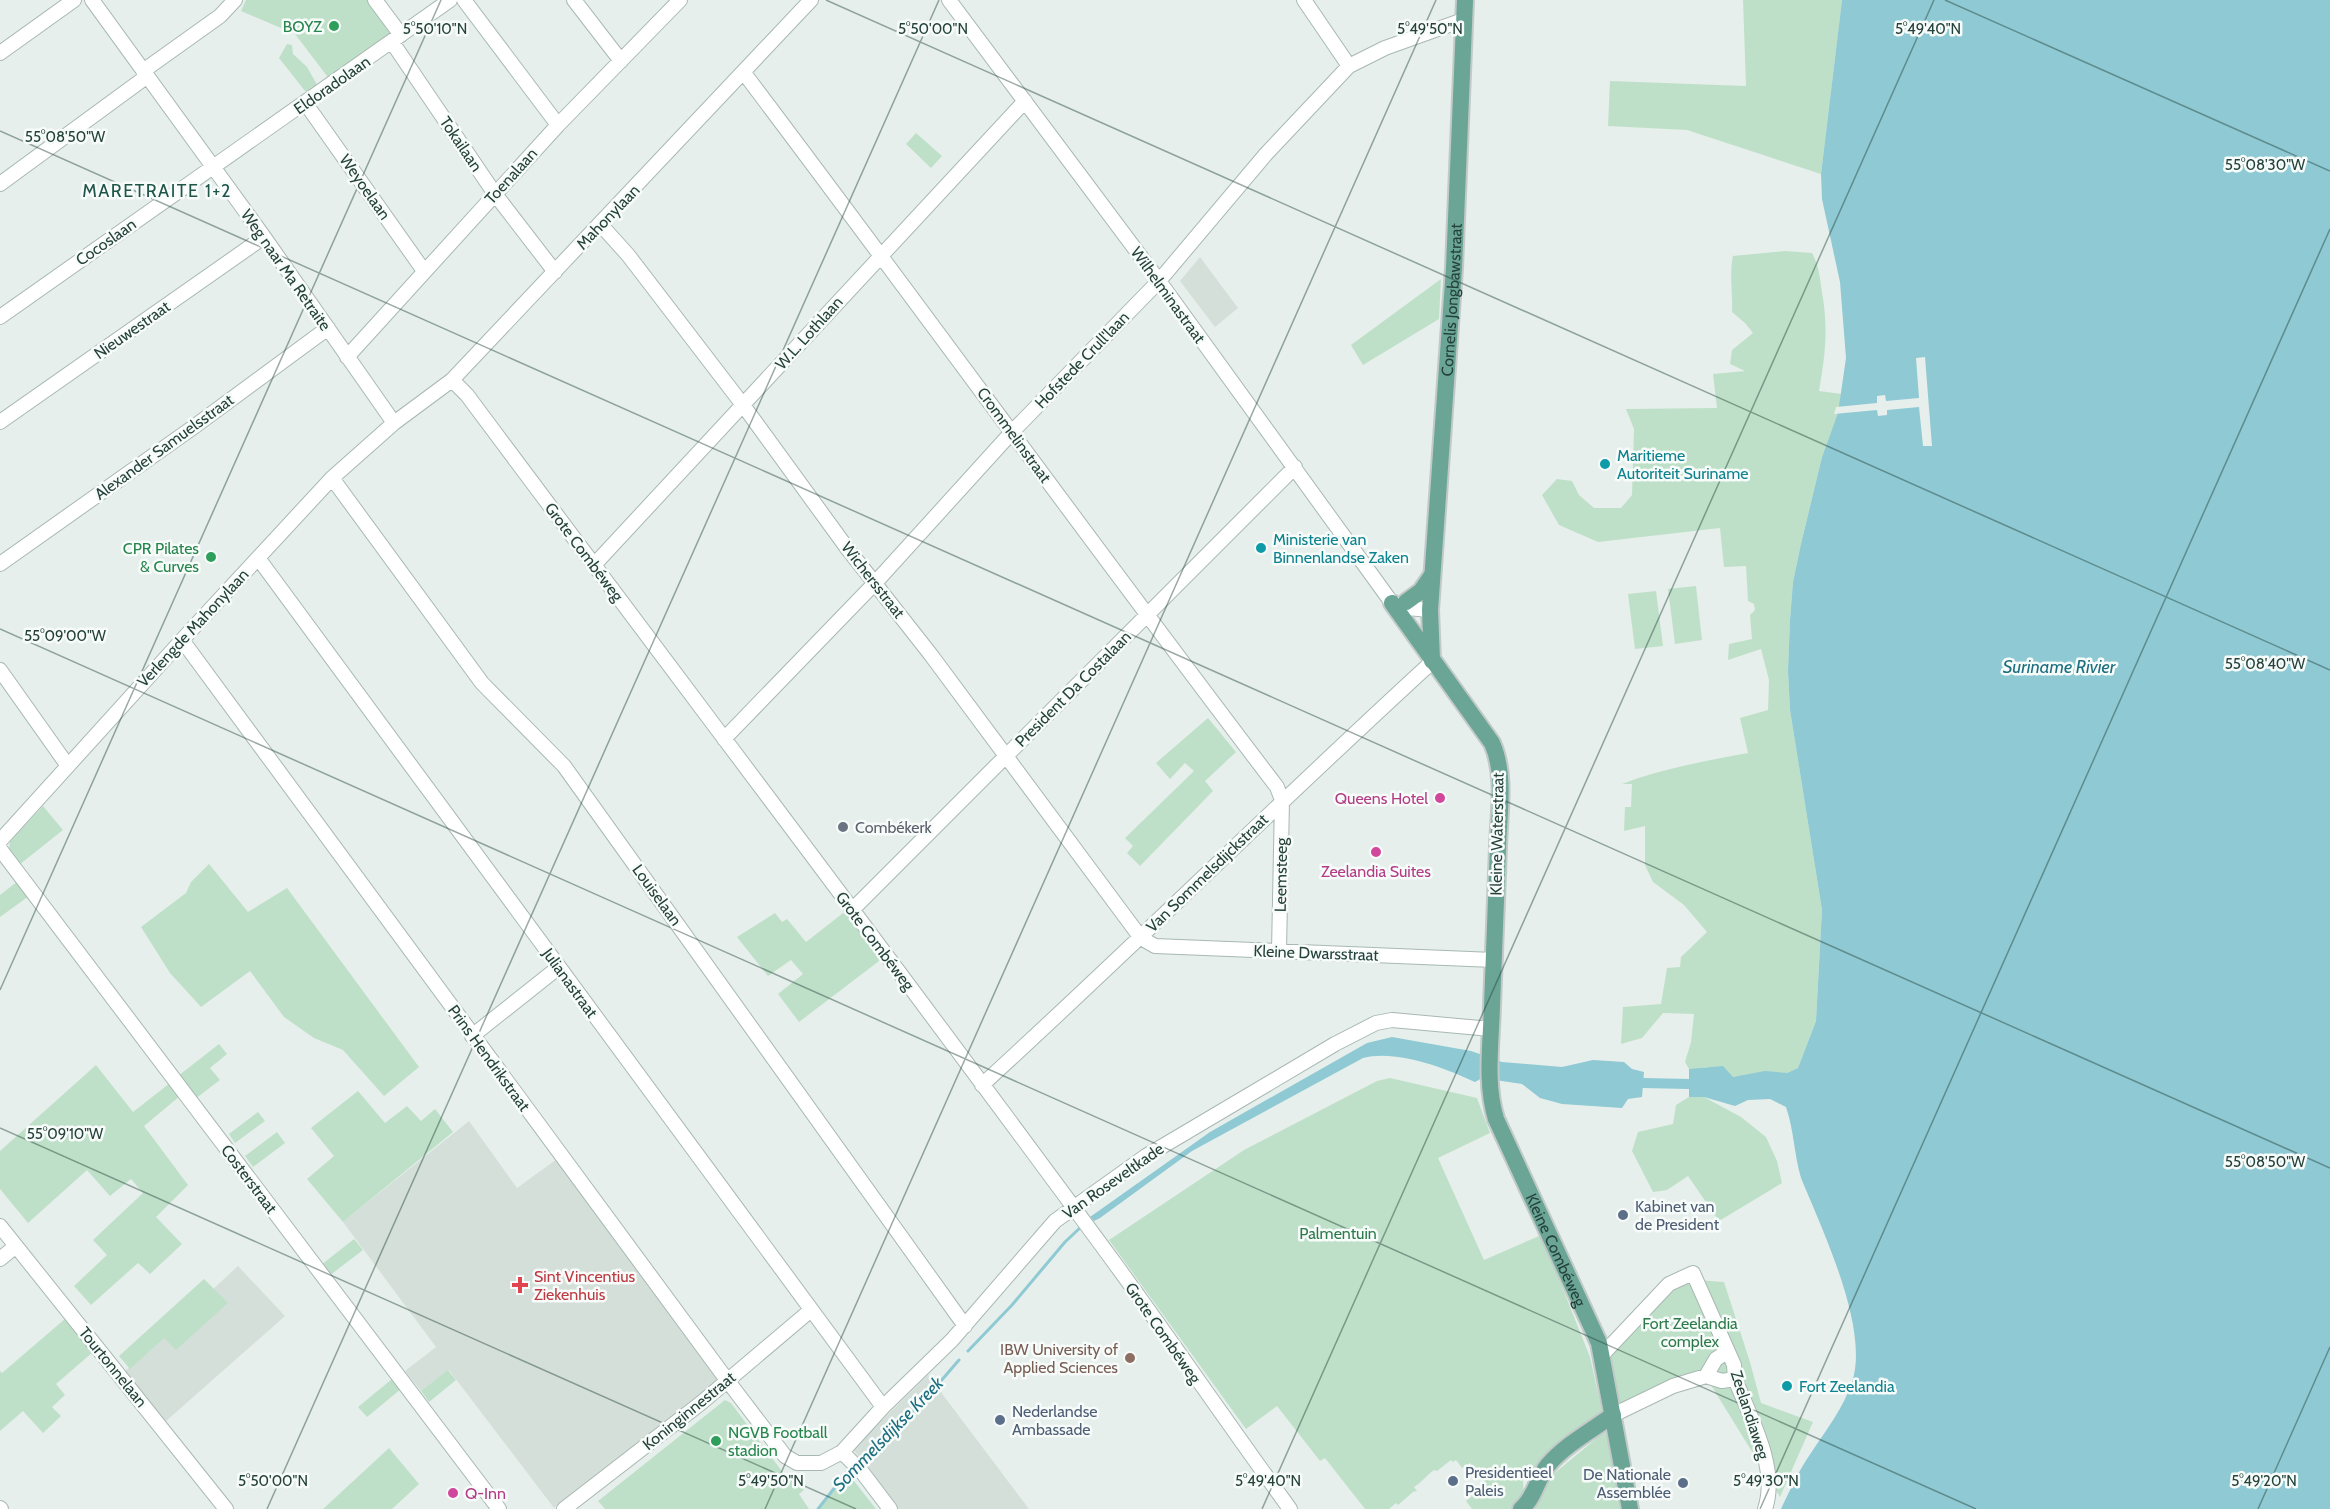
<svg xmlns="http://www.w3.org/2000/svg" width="2330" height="1509" font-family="Cabin,sans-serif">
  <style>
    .built { fill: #d4dfda }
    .green { fill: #bfe0c8 }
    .water { fill: #8ec9d4 }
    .pier { fill: #e6efeb }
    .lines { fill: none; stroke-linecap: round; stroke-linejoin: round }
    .stream { stroke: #8ec9d4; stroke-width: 3 }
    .canal { stroke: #8ec9d4; stroke-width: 10 }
    .minor-casing { stroke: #a8b8b2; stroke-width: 16 }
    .major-casing { stroke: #c2cac8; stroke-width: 20 }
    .minor { stroke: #fff; stroke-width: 14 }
    .major { stroke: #6aa596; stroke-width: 16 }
    .ticks { fill: none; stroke: #24423a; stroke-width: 1.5; stroke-opacity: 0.45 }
    .leisure-dot { fill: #2e9e5b; stroke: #f7fbf9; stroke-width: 2 }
    .culture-dot { fill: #0f9aa8; stroke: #f7fbf9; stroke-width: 2 }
    .hotel-dot { fill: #d1479c; stroke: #f7fbf9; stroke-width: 2 }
    .worship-dot { fill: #6b7280; stroke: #f7fbf9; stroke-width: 2 }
    .service-dot { fill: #5c6f8a; stroke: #f7fbf9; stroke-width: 2 }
    .health-dot { fill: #e0444e; stroke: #f7fbf9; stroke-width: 2 }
    .education-dot { fill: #8d6e63; stroke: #f7fbf9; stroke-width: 2 }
    .labels { text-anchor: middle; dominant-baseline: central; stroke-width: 5; stroke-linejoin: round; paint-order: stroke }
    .leisure-label { font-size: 16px; fill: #27864d; stroke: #f7fbf9; text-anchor: end }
    .street-label { font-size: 16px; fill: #24423a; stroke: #f7fbf9 }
    .culture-label { font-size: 16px; fill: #0d838f; stroke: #f7fbf9; text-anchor: start }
    .hotel-label { font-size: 16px; fill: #b23c85; stroke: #f7fbf9; text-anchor: end }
    .worship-label { font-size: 16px; fill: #5b616d; stroke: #f7fbf9; text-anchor: start }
    .service-label { font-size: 16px; fill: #4e5e75; stroke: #f7fbf9; text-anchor: start }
    .park-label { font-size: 16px; fill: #2d7a4b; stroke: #f7fbf9 }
    .health-label { font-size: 16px; fill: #be3a42; stroke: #f7fbf9; text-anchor: start }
    .education-label { font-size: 16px; fill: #785e54; stroke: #f7fbf9; text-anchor: end }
    .neighbourhood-label { font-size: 18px; letter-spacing: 1.5px; fill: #1f5548; stroke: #f7fbf9 }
    .water-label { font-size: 18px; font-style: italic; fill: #1c6f80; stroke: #f7fbf9 }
    .ticks-label { font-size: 15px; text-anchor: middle; fill: #24423a; stroke: #f7fbf9; stroke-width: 5; stroke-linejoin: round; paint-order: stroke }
  </style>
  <rect width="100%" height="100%" fill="#e6efeb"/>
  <!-- built -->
  <path class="built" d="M 1200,257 L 1238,308 L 1215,327 L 1180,281 Z
    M 469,1121 L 517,1188 L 557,1159 L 723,1380 L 554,1508 L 449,1370 L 421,1391 L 405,1371 L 436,1347 L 343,1222 Z
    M 238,1266 L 285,1316 L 165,1422 L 124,1372 Z
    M 928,1375 L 1029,1509 L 899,1509 L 853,1449 Z"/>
  <!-- green -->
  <path class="green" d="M 246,0 L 371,0 L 393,35 L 330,80 L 295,34 L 241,11 Z
    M 1743,0 L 1842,0 L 1821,174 L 1687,130 L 1608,126 L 1610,81 L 1746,86 Z
    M 287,44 L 292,45 L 293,54 L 307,67 L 319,88 L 309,96 L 279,58 Z
    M 916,133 L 942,156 L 931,168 L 906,144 Z
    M 1785,251 L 1812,253 C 1820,267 1820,282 1823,298 C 1828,333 1825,356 1819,391 L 1842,394 L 1838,414 L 1822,457 L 1801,544 L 1793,582 L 1790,620 L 1788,671 L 1790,710 L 1822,910 L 1816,1021 L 1798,1068 L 1787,1073 L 1732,1077 L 1706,1067 L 1699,1069 L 1689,1069 L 1685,1062 L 1691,1042 L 1694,1014 L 1663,1013 L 1642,1038 L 1621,1044 L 1623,1007 L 1661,1004 L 1667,968 L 1680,967 L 1681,957 L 1707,932 L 1684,905 L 1653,882 L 1645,865 L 1645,826 L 1624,831 L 1625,807 L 1631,807 L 1632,784 L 1622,784 C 1661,769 1705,761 1748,753 L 1740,718 L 1768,710 L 1769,680 L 1761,649 L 1728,660 L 1729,644 L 1752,639 L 1750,615 L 1755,610 L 1754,604 L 1748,601 L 1746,566 L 1724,567 L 1720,528 L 1598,542 L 1559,525 L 1542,495 L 1557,479 L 1572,481 L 1579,495 L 1594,508 L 1621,508 L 1632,495 L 1634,429 L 1626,409 L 1717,408 L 1713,374 L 1745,371 L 1730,364 L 1732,350 L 1753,333 L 1745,323 L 1732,312 C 1733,293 1729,274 1733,256 Z
    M 1441,279 L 1439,319 L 1363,365 L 1351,345 Z
    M 1696,586 L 1702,640 L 1675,644 L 1668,589 Z
    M 1656,591 L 1663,646 L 1635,649 L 1628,594 Z
    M 1208,718 L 1236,752 L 1205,781 L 1213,791 L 1140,866 L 1127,853 L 1133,846 L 1125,838 L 1194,771 L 1185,763 L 1170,779 L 1156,763 Z
    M 43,806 L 63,830 L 19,865 L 9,850 L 10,841 Z
    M 209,864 L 248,912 L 287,888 L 419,1067 L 384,1096 L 343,1050 L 314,1038 L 284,1017 L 250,971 L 201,1007 L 170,973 L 141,927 L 186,893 L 191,882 Z
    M 18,881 L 29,896 L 0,917 L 0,895 Z
    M 847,910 L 883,958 L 799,1022 L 778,994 L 803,974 L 791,960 L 768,976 L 737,937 L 775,913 L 782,922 L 787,919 L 806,942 Z
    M 219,1044 L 227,1054 L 210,1068 L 220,1080 L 195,1099 L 178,1076 Z
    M 96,1065 L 133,1112 L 170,1083 L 180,1096 L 144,1126 L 188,1185 L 156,1217 L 182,1244 L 150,1274 L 138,1263 L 91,1305 L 74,1286 L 107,1255 L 93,1240 L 143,1193 L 131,1179 L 110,1196 L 87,1170 L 28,1223 L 0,1189 L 0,1151 Z
    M 1390,1078 L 1477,1098 L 1490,1133 L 1438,1158 L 1484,1260 L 1539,1236 L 1553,1264 L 1590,1357 L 1603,1416 L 1525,1476 L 1523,1481 L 1524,1496 L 1512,1509 L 1472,1509 L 1466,1501 L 1486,1484 L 1470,1463 L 1462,1468 L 1456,1460 L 1453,1462 L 1451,1460 L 1437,1471 L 1434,1470 C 1427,1475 1422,1482 1414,1487 L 1417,1491 L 1413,1492 L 1398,1505 L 1396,1503 L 1389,1509 L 1365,1509 L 1325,1458 L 1320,1461 L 1277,1406 L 1246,1429 L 1109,1240 L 1244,1150 L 1377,1081 Z
    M 358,1091 L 385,1123 L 407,1106 L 421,1121 L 435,1109 L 453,1132 L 343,1222 L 307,1179 L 334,1156 L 311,1128 Z
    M 1689,1097 L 1704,1097 L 1741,1117 L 1766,1137 L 1777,1161 L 1782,1183 L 1719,1221 L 1688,1176 L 1667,1190 L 1653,1192 L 1632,1151 L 1638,1132 L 1673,1124 L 1676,1105 Z
    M 258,1112 L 265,1121 L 235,1143 L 229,1134 Z
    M 277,1132 L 285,1143 L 253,1167 L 245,1156 Z
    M 354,1239 L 363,1250 L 329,1276 L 321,1265 Z
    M 204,1279 L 228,1303 L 176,1350 L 164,1338 L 130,1369 L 119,1356 Z
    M 1697,1280 L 1724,1282 L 1750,1362 L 1761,1403 L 1813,1422 L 1780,1497 L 1706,1377 L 1613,1415 L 1602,1355 L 1672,1283 Z
    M 66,1318 L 93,1352 L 56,1384 L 65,1395 L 52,1407 L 61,1416 L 43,1433 L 23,1411 L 0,1431 L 0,1371 L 2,1373 Z
    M 448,1370 L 456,1380 L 429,1402 L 421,1391 Z
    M 392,1379 L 401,1389 L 367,1417 L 358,1407 Z
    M 725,1400 L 731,1403 L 790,1482 L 795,1478 L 804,1490 L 799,1494 L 809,1509 L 605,1509 L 598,1501 Z
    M 1603,1433 L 1609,1434 L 1622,1509 L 1535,1509 L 1542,1487 L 1551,1476 Z
    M 389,1448 L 419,1484 L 392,1509 L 323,1509 Z
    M 847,1472 L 876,1509 L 818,1509 Z"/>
  <!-- water -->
  <path class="water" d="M 1842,0 L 2330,0 L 2330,1509 L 1781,1509 C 1790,1490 1799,1470 1811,1453 C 1826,1430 1843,1409 1852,1382 C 1870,1329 1822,1229 1801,1178 C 1794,1154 1794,1130 1786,1107 L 1770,1099 L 1748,1100 L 1735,1106 L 1704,1097 L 1689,1097 L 1689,1069 L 1723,1066 L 1733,1077 L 1765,1071 L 1787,1073 L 1798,1068 L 1816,1021 L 1822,910 L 1790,710 L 1788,671 L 1790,620 L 1793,582 L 1801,544 L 1822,457 L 1838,413 L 1846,358 L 1840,282 L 1822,199 L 1821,174 Z
    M 1392,1037 L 1471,1051 L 1502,1062 L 1562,1067 L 1593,1060 L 1624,1062 L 1632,1069 L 1644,1072 L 1642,1097 L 1628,1099 L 1622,1108 L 1562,1104 L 1540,1098 L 1522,1084 L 1482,1078 L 1475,1082 C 1446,1068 1395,1049 1363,1058 L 1192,1151 L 1100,1218 L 1094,1221 L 1090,1217 L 1210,1132 L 1367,1043 Z"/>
  <!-- pier -->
  <path class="pier" d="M 1925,357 L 1932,446 L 1923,446 L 1919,407 L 1887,410 L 1887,415 L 1878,416 L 1877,410 L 1834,414 L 1836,407 L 1877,403 L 1877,396 L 1885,395 L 1886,401 L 1919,398 L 1916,358 Z"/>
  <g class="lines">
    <!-- stream -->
    <path class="stream" d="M 968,1351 L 1012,1305 L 1065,1242 L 1082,1226
      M 857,1461 L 921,1404 L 959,1360
      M 818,1509 L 850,1468"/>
    <!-- canal -->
    <path class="canal" d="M 1643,1083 L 1689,1084"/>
    <!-- minor casing -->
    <g class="minor-casing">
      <path id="minor" d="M 92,0 L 264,237 L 394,423
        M 375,0 L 401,35
        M 464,0 L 558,125
        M 574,0 L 621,61
        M 949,0 L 1159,281 L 1392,603 L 1407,608 L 1430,610
        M 1304,0 L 1349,66
        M 392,42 L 495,194 L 555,272
        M 0,53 L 74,0
        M 143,71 L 220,16 L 235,0
        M 744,73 C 923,310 1097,551 1277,787 L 1282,800 L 1279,951
        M 306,104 L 424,271
        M 0,184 L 146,77
        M 601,225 L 628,255 L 743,405 L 847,548 L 931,655 L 1141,938 L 1155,946 L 1494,960
        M 0,317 L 450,0
        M 347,357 L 558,125 L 680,0
        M 452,380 L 467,395 C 683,685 902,973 1116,1265 C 1175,1346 1231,1428 1290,1509
        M 0,422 L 264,237
        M 332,478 L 482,683 L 564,766 L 965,1326
        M 258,558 L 883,1407
        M 0,564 L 195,426 L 328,328
        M 594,565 L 1025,101
        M 182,640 L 727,1380 L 785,1456 L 797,1463 L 821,1463 L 842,1452 L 883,1407 L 952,1340 L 1055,1221 L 1146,1156 L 1335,1044 L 1376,1023 L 1392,1020 L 1491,1029
        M 0,670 L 68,766
        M 724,739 L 875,583 L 1012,432 L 1159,281 L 1266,154 L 1349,66 L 1385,48 L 1463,20
        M 0,841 L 182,640 L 332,478 L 394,423 L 452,380 L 811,0
        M 0,849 L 499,1509
        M 852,910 L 1295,467
        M 472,1036 L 559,967
        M 982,1085 C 1134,946 1280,801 1432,662
        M 0,1226 L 226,1509
        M 0,1259 L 16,1246
        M 1602,1355 L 1669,1284 L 1693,1273 L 1734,1365 L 1735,1379 C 1750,1417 1779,1468 1765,1509
        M 1706,1376 L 1722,1381 L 1735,1379
        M 1613,1415 L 1673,1386 L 1706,1376 L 1716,1359 L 1727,1352
        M 842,1452 L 862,1472 L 890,1509
        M 0,1508 L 1,1509
        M 564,1509 L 701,1403 L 811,1310"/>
    </g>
    <!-- major casing -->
    <g class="major-casing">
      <g id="major">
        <path d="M 1406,602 L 1421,591 L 1432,575"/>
        <path id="s1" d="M 1392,603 L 1492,743 C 1506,774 1499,814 1498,847 C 1496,900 1494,953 1492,1006 C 1491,1043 1485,1084 1496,1119 L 1599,1343 L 1630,1509"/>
        <path id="s2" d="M 1432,661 L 1430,610 L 1454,268 L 1465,0"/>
        <path d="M 1521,1509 C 1535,1498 1537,1478 1548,1465 C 1565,1445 1592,1430 1613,1415"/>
      </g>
    </g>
    <!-- minor -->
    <use href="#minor" class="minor"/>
    <!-- major -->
    <use href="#major" class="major"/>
  </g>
  <!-- ticks -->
  <path class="ticks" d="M 826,0 L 2330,670M 1945,0 L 2330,171M 0,131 L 2330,1168M 0,629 L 1976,1509M 0,990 L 441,0M 0,1128 L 856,1509M 267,1509 L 939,0M 765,1509 L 1436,0M 1262,1509 L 1934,0M 1760,1509 L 2330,229M 2258,1509 L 2330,1347"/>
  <!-- markers -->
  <g class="leisure-dot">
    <circle cx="334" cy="26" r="6"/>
    <circle cx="211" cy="557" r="6"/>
    <circle cx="716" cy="1441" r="6"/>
  </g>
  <g class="culture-dot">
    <circle cx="1605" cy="464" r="6"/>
    <circle cx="1261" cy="548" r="6"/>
    <circle cx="1787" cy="1386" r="6"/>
  </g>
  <g class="hotel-dot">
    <circle cx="1440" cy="798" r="6"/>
    <circle cx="1376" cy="852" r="6"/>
    <circle cx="453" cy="1493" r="6"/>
  </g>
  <circle class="worship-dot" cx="843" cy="827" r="6"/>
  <g class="service-dot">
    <circle cx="1623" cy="1215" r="6"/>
    <circle cx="1000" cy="1420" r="6"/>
    <circle cx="1453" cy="1481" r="6"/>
    <circle cx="1683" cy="1483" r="6"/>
  </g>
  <path class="health-dot" d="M517 1276h6v6h6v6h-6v6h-6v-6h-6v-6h6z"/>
  <circle class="education-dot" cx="1130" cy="1358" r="6"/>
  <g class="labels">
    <!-- leisure labels -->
    <g class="leisure-label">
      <text x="322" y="26">BOYZ</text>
      <text x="199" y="548">CPR Pilates<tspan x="199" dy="18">&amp; Curves</tspan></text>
      <text x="728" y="1432" text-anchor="start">NGVB Football<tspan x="728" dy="18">stadion</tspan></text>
    </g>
    <!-- street labels -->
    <g class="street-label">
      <text transform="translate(332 85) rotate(-35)">Eldoradolaan</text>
      <text transform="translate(461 144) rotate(56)">Tokailaan</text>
      <text transform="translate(511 176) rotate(-48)">Toenalaan</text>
      <text transform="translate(365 187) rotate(55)">Weyoelaan</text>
      <text transform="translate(608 217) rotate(-46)">Mahonylaan</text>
      <text transform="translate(106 242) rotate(-35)">Cocoslaan</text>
      <text transform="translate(286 270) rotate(55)">Weg naar Ma Retraite</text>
      <text transform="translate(1168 295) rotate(54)">Wilhelminastraat</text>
      <text stroke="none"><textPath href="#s2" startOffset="362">Cornelis Jongbawstraat</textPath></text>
      <text transform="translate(132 330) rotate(-35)">Nieuwestraat</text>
      <text transform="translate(809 333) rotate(-48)">W.L. Lothlaan</text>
      <text transform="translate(1082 360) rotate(-46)">Hofstede Crull'laan</text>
      <text transform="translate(1014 435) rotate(54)">Crommelinstraat</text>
      <text transform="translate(164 447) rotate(-36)">Alexander Samuelsstraat</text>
      <text transform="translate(584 552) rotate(53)">Grote Combéweg</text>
      <text transform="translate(873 580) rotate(52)">Wichersstraat</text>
      <text transform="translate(193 628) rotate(-47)">Verlengde Mahonylaan</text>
      <text transform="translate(1073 689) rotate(-45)">President Da Costalaan</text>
      <text transform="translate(1497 834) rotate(-89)">Kleine Waterstraat</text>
      <text transform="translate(1207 873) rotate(-44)">Van Sommelsdijckstraat</text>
      <text transform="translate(1281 875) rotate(-89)">Leemsteeg</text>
      <text transform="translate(657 895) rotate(54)">Louiselaan</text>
      <text transform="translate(875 941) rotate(53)">Grote Combéweg</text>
      <text transform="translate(1316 953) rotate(2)">Kleine Dwarsstraat</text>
      <text transform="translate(570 983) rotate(54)">Julianastraat</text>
      <text transform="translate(489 1058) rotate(54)">Prins Hendrikstraat</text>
      <text transform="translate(249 1179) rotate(53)">Costerstraat</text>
      <text transform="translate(1113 1181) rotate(-35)">Van Roseveltkade</text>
      <text stroke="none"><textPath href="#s1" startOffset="694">Kleine Combéweg</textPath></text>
      <text transform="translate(1163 1333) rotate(55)">Grote Combéweg</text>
      <text transform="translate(113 1367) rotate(51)">Tourtonnelaan</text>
      <text transform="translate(689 1411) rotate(-39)">Koninginnestraat</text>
      <text transform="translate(1750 1415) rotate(72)">Zeelandiaweg</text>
    </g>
    <!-- culture labels -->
    <g class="culture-label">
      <text x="1617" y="455">Maritieme<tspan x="1617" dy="18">Autoriteit Suriname</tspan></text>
      <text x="1273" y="539">Ministerie van<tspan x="1273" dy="18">Binnenlandse Zaken</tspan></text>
      <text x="1799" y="1386">Fort Zeelandia</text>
    </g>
    <!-- hotel labels -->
    <g class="hotel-label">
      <text x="1428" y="798">Queens Hotel</text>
      <text x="1376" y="871" text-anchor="middle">Zeelandia Suites</text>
      <text x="465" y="1493" text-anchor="start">Q-Inn</text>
    </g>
    <!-- worship labels -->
    <g class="worship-label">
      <text x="855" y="827">Combékerk</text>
    </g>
    <!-- service labels -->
    <g class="service-label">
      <text x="1635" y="1206">Kabinet van<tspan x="1635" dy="18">de President</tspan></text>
      <text x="1012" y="1411">Nederlandse<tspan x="1012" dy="18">Ambassade</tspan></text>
      <text x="1465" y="1472">Presidentieel<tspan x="1465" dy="18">Paleis</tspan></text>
      <text x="1671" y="1474" text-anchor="end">De Nationale<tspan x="1671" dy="18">Assemblée</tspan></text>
    </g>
    <!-- park labels -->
    <g class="park-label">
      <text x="1338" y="1233">Palmentuin</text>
      <text x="1690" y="1323">Fort Zeelandia<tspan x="1690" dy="18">complex</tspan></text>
    </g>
    <!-- health labels -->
    <g class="health-label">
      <text x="534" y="1276">Sint Vincentius<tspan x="534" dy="18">Ziekenhuis</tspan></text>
    </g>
    <!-- education labels -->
    <g class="education-label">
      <text x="1118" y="1349">IBW University of<tspan x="1118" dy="18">Applied Sciences</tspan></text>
    </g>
    <!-- neighbourhood labels -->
    <g class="neighbourhood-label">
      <text x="157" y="191">MARETRAITE 1+2</text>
    </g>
    <!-- water labels -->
    <g class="water-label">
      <text x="2059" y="667">Suriname Rivier</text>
      <text transform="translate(888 1434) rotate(-46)">Sommelsdijkse Kreek</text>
    </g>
  </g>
  <g class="ticks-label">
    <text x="435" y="34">5°50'10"N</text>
    <text x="933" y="34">5°50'00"N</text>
    <text x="1430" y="34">5°49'50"N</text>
    <text x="1928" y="34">5°49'40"N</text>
    <text x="65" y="142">55°08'50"W</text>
    <text x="2265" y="170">55°08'30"W</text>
    <text x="65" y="641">55°09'00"W</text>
    <text x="2265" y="669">55°08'40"W</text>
    <text x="65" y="1139">55°09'10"W</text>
    <text x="2265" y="1167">55°08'50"W</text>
    <text x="273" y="1486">5°50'00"N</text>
    <text x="771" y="1486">5°49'50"N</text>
    <text x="1268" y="1486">5°49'40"N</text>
    <text x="1766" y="1486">5°49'30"N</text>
    <text x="2264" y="1486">5°49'20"N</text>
  </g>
</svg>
